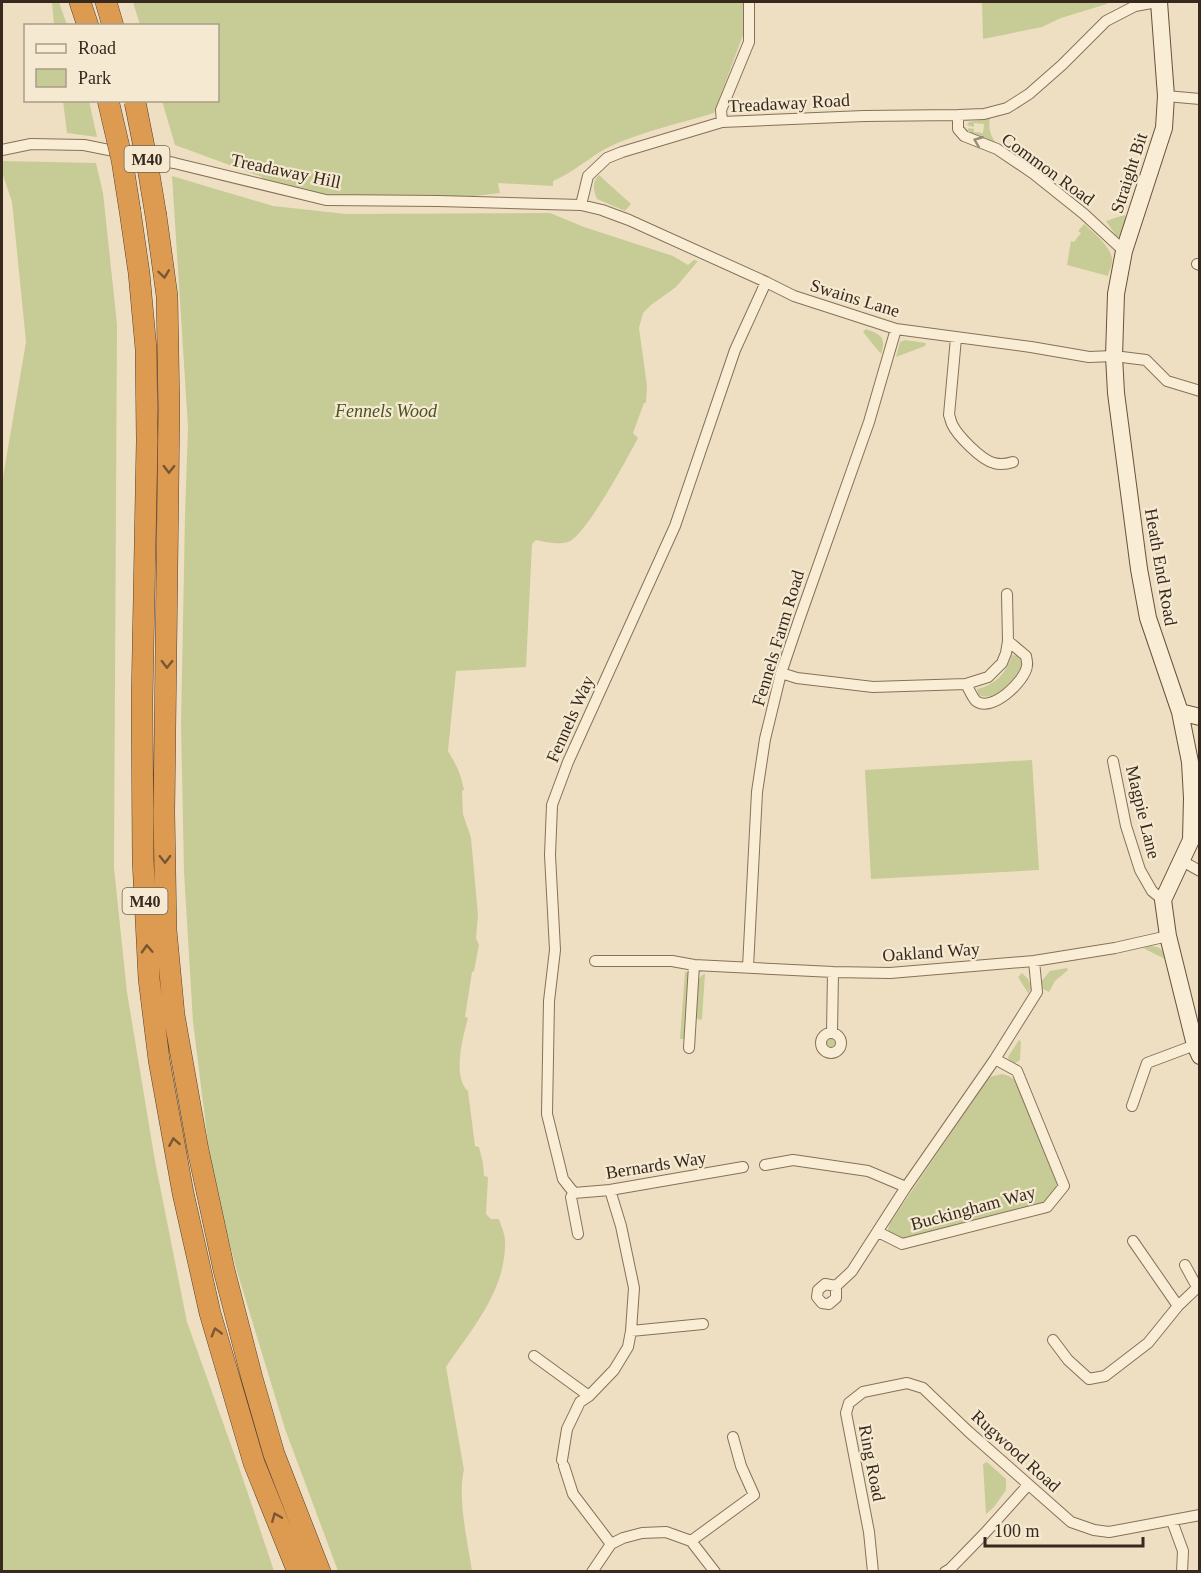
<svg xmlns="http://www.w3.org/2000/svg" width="1201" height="1573" font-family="Georgia,serif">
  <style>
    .green { fill: #c7cc96 }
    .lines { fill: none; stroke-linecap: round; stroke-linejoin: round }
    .street-casing { stroke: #877059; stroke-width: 12 }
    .secondary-casing { stroke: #69513c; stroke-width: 18 }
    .highway-casing { stroke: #553f2e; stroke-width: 22 }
    .street { stroke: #f9edd5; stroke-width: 10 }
    .secondary { stroke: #f9edd5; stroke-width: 16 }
    .highway { stroke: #dd9b52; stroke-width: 21 }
    .highway-bridge-casing { stroke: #553f2e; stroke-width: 22; stroke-linecap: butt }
    .highway-bridge { stroke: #dd9b52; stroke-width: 21 }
    .oneway { stroke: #988b79 }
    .oneway2 { stroke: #795732 }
    .labels { text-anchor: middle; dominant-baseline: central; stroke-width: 4.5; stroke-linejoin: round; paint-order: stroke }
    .shield { fill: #f5ead1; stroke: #706353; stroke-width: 1.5 }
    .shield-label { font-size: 16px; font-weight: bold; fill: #37291d }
    .street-label { font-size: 18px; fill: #37291d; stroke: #f5ead1 }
    .park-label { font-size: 18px; font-style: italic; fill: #495424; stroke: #f5ead1 }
  </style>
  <rect width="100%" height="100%" fill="#eedfc2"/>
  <!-- green -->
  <path class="green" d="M 52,2 L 59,2 L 67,25 L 54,25 Z
    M 133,2 L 747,2 L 746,27 L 714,113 C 681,123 645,131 613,145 C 591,155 575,172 553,181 L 553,186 L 498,183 L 500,193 L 458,198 L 336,199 L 261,182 L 262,177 L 175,145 L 162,101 L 218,100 L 218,26 L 140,25 Z
    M 982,2 L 1106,2 L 1107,4 L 1061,18 L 1042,27 L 983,39 Z
    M 63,101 L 89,101 L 97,137 L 67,133 Z
    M 990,118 C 988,128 990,135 996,143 L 970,133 L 967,130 L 969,128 L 974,129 L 974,132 L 983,133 L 984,124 L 974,123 L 974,127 L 967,125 L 969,122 Z
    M 2,161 L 96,163 L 103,193 L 117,324 L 114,868 L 127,992 L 155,1161 L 187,1322 L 241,1473 L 274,1571 L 2,1571 L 2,483 L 26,342 L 12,202 L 2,172 Z
    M 599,175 L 631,204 L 625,211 L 597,199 C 593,191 592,181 599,175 Z
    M 172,176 L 273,206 L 346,214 L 550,213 L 584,227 L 673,256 L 688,265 L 694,260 L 698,261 L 676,287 L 651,305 L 643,313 L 639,328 L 647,386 L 646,403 L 644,403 L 633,433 L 638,438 C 628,457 585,537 568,542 C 559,545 545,542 536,540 L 532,544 L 526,667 L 456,671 L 448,751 C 456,764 461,774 464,790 L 462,791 L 463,814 L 471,838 L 478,915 L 476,938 L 479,945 L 474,971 L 472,972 L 465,1017 L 468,1018 C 463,1036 452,1077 468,1091 L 475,1146 L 479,1147 L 483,1163 L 484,1176 L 488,1177 L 486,1214 L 491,1219 L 499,1219 C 502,1228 506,1237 505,1246 C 504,1293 471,1330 446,1367 L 464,1470 C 457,1496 468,1544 472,1571 L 338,1571 L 285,1429 L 236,1268 L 212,1175 L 193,1022 L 184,872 L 181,724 L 185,516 L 188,427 Z
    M 1124,215 L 1128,219 L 1121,236 L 1117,237 L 1106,221 Z
    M 1084,224 C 1093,232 1114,249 1112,262 C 1112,266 1109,271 1108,276 L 1067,265 L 1071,241 L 1074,242 L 1081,233 L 1078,231 Z
    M 866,329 C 880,334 887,337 881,354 L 863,332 Z
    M 905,340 L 926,343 L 925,346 L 896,357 L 900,342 Z
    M 1012,655 L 1018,656 C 1020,659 1022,661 1022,665 C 1024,678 992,705 978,694 L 977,689 C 995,685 1007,673 1012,655 Z
    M 1032,760 L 1039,870 L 871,879 L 865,770 Z
    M 1149,946 C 1160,946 1163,949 1165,959 L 1143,948 Z
    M 1067,968 L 1068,970 L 1055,981 L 1049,992 L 1041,988 L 1040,983 L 1050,971 Z
    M 685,972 L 691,973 L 688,1030 L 684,1039 L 680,1039 Z
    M 1022,973 L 1028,979 L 1032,988 L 1028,993 L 1018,977 Z
    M 705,974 L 702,1019 L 699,1020 L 696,1017 L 698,980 L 702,975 Z
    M825 1044a7 7 0 1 1 14 0a7 7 0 1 1-14 0Z
    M 1019,1040 L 1021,1041 L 1020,1060 L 1011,1066 L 1008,1057 Z
    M 1002,1074 L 1009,1076 L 1016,1081 L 1057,1181 L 1059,1191 L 1052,1201 L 898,1242 L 889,1235 L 888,1229 L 890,1223 L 989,1077 Z
    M 987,1462 L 1006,1479 L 1006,1490 L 994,1507 L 986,1514 L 983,1464 Z"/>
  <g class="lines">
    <!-- street casing -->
    <g class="street-casing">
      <path id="street" d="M 1166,96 L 1200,99
        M 958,115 L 958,129 L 964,136 L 997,149 L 1034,174 L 1084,214 L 1124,251
        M 722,122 L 721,110 L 749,42 L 749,2
        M 2,150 L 31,144 L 84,145 L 174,163 L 326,200 L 439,201 L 581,205 L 602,210 L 629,220 L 766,282 L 794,296 L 896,329 L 1031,347 L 1089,357 L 1114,356 L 1146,360 L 1167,381 L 1200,391
        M 581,205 L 588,176 L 607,158 L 622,152 L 722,122 L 864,116 L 958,115 L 984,114 L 1007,108 L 1029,94 L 1062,65 L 1106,21 L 1135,6 L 1157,2
        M 1197,264 L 1200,265
        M 956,338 L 949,415 C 950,417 951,422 952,424 C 957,435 981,460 994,463 C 1000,465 1007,464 1013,462
        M 781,673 L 797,678 L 873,687 L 966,684 L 988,677 L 1002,663 L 1006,653 L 1008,641 L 1007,594
        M 966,684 C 969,689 972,697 976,701 C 992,713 1025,681 1027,666 C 1028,665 1026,657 1026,656 L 1008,641
        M 1113,761 L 1126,826 L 1140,870 L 1152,891 L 1163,900
        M 1182,861 L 1200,871
        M 595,961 L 672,961 L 694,965 L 833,972 L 890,973 L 1034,961 L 1115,948 L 1168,936
        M 748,967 L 757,792 L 765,739 L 781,673 L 799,620 L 869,422 L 896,329
        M821 1043a10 10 0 1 1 20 0a10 10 0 1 1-20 0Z
        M 832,1033 L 833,972
        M 689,1048 L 694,965
        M 1132,1106 L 1147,1063 L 1195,1045
        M 765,1165 L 793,1160 L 868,1171 L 906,1187
        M 574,1193 L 563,1179 L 547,1114 L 549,1001 L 555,950 L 550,855 L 552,805 L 568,762 L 675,526 L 735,350 L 766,282
        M 574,1193 L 610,1190 L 743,1167
        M 574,1193 L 571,1197 L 578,1234
        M 878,1232 L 902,1244 L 1047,1207 L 1064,1186 L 1017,1071 L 995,1059
        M 1133,1241 L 1178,1306
        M 1185,1265 L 1197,1287
        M 836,1286 L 825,1284 L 818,1290 L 817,1297 L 822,1303 L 829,1304 L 836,1298 L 836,1286 L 852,1271 L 906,1187 L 995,1059 L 1037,992 L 1034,961
        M 631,1331 L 703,1324
        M 1053,1340 L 1068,1360 L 1089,1379 L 1105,1376 L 1148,1343 L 1178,1306 L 1200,1285
        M 534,1356 L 589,1396
        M 562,1460 L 567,1429 L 580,1402 L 589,1396 L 614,1370 L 628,1347 L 631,1331 L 634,1288 L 621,1226 L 610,1190
        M 564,1466 L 573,1494 L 611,1544
        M 1172,1521 L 1183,1551 L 1182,1572
        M 691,1541 L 754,1495 L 741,1466 L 733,1437
        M 592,1572 L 611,1544 L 623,1538 L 642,1533 L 666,1532 L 691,1541 L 715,1572
        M 873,1572 L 869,1532 L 846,1413 L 849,1403 L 863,1392 L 907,1383 L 923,1388 L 969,1432 L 1071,1522 L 1094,1530 L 1109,1532 L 1200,1515
        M 945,1572 L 950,1569 L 985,1533 L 1028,1485"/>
    </g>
    <!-- secondary casing -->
    <g class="secondary-casing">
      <path id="secondary" d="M 1159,2 L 1166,96 L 1164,128 L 1124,251 L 1116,294 L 1114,356 L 1116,393 L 1139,569 L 1148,618 L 1180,712 L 1190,762 L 1192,798 L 1191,840 L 1163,900 L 1168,936 L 1195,1045 L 1200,1056
        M 1180,712 L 1200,717"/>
    </g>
    <!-- highway casing -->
    <g class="highway-casing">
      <path id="highway" d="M 80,2 L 88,26
        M 106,2 L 113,26
        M 130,211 L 139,273 L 146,349 L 147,441 L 142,701 L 143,860 L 149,979 L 159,1060 L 183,1193 L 210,1313 L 254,1463 L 298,1572
        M 156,216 L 167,296 L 169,409 L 164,812 L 166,930 L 174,1015 L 198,1150 L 224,1270 L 252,1378 L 274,1454 L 320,1572"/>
    </g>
    <!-- street -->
    <use href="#street" class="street"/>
    <!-- secondary -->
    <use href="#secondary" class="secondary"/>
    <!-- highway -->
    <use href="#highway" class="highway"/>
    <!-- highway-bridge casing -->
    <g class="highway-bridge-casing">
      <path id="highway-bridge" d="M 108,100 L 122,160 L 130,211
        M 135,102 L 147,162 L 156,216"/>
    </g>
    <!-- highway-bridge -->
    <use href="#highway-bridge" class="highway-bridge"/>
  </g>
  <!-- one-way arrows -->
  <defs><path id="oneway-chevron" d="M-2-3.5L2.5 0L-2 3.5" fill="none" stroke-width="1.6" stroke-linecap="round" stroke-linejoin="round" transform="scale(1.5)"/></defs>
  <use class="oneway" href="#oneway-chevron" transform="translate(978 141) rotate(-158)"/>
  <g class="oneway2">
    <use href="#oneway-chevron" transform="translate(164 274) rotate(82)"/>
    <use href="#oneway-chevron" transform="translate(169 469) rotate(91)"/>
    <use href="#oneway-chevron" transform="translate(167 664) rotate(91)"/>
    <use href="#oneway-chevron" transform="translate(165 859) rotate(89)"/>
    <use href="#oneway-chevron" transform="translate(147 949) rotate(-93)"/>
    <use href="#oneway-chevron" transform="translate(174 1142) rotate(-100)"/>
    <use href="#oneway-chevron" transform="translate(216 1332) rotate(-106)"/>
    <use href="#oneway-chevron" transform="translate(276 1517) rotate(-112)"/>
  </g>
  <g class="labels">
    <!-- shield labels -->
    <g class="shield">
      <rect x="124.5" y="146" width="45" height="26" rx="4.5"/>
      <rect x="122.5" y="888" width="45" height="26" rx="4.5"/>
    </g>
    <g class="shield-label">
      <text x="147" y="159">M40</text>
      <text x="145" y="901">M40</text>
    </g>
    <!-- street labels -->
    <g class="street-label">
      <text transform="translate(789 103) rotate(-3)">Treadaway Road</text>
      <text transform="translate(1048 169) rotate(36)">Common Road</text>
      <text transform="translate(286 171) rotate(12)">Treadaway Hill</text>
      <text transform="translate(1129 173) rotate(-72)">Straight Bit</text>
      <text transform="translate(855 298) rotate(17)">Swains Lane</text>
      <text transform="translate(1161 567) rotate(80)">Heath End Road</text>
      <text transform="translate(778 638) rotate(-73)">Fennels Farm Road</text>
      <text transform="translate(570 719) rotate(-66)">Fennels Way</text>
      <text transform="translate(1143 812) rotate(76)">Magpie Lane</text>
      <text transform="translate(931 952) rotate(-4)">Oakland Way</text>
      <text transform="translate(656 1165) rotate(-9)">Bernards Way</text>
      <text transform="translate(973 1208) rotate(-15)">Buckingham Way</text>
      <text transform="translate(1016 1451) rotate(42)">Rugwood Road</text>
      <text transform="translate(872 1463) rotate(79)">Ring Road</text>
    </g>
    <!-- park labels -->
    <g class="park-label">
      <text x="386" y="411">Fennels Wood</text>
    </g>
  </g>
  <!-- border -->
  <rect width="1201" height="1573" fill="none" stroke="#37291d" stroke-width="6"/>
  <!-- legend -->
  <rect x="24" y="24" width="195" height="78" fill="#f5ead1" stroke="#a99d89" stroke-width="1.5"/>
  <rect x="36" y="44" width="30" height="9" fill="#f9edd5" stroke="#a99d89" stroke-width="1.5"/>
  <text x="78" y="54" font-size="18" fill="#37291d">Road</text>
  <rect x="36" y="69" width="30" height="18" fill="#c7cc96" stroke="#a99d89" stroke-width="1.5"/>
  <text x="78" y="84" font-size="18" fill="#37291d">Park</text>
  <!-- scale -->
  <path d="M985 1537v9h158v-9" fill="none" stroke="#37291d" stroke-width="3"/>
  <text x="994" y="1537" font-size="18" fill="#37291d" stroke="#f5ead1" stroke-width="4.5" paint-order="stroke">100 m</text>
</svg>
